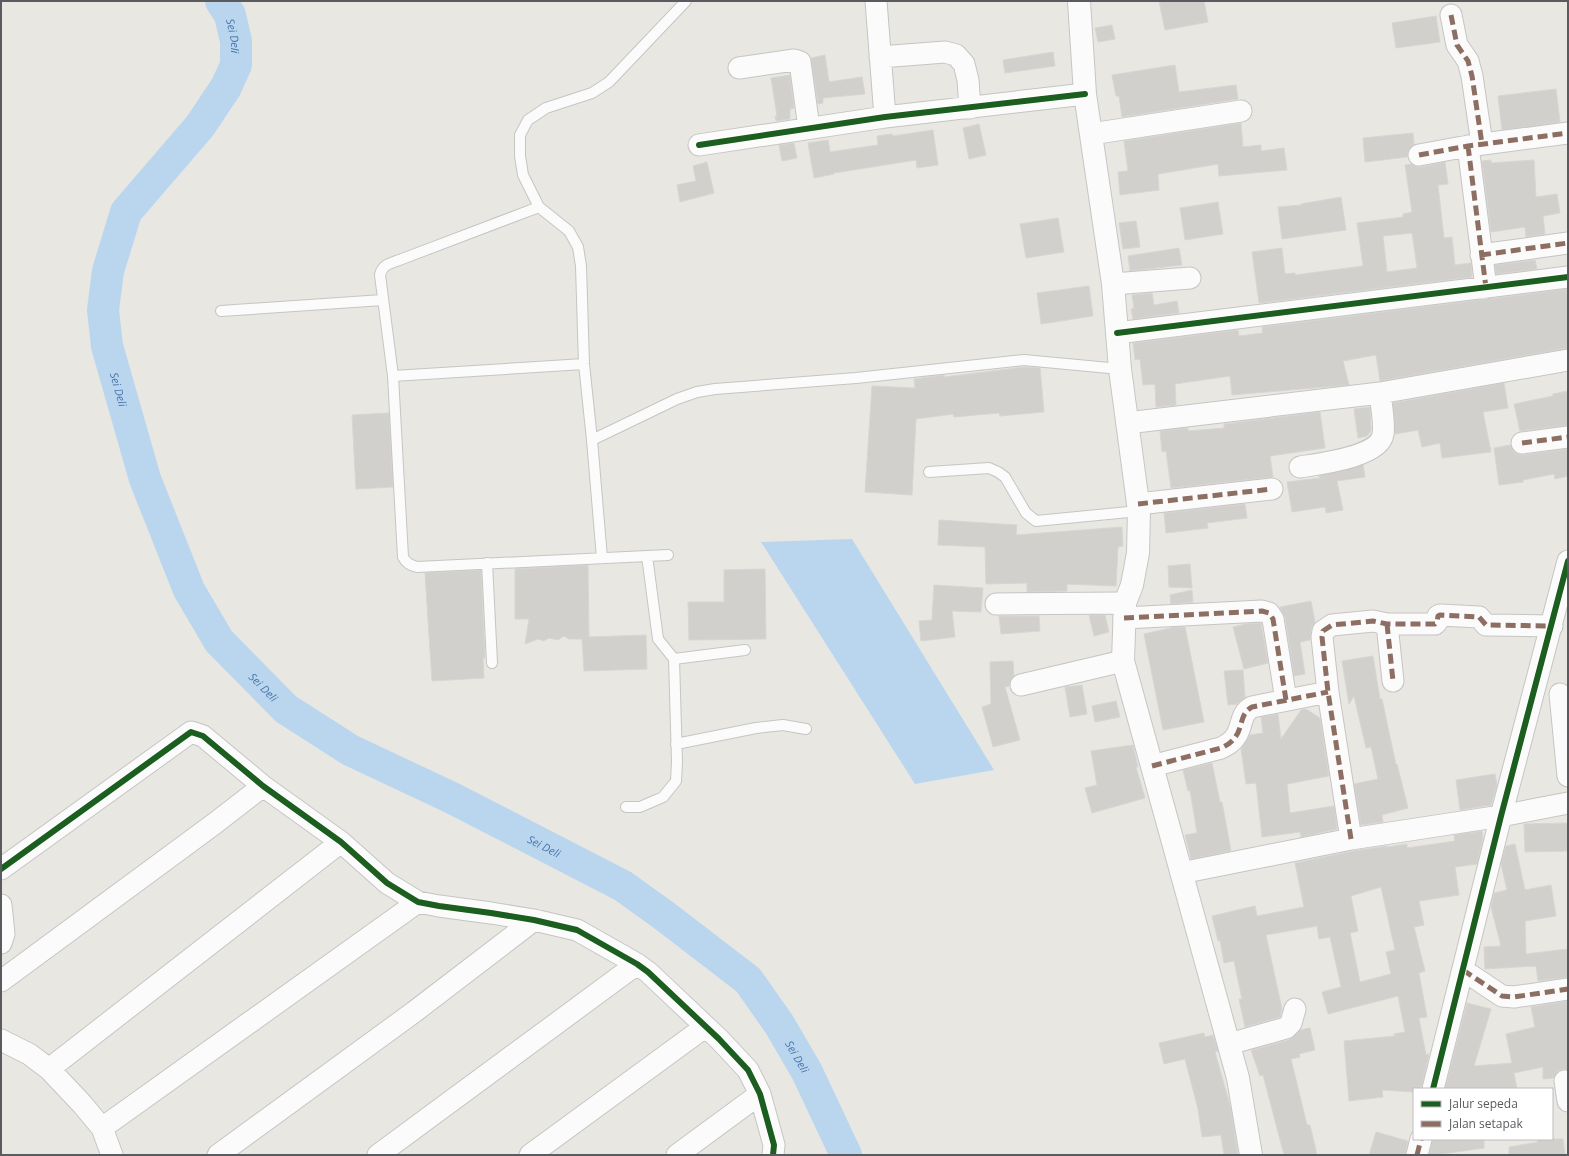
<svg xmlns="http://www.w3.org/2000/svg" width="1569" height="1156" font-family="'Open Sans',sans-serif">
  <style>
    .water { fill: #bad6ef }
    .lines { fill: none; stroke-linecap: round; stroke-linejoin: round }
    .river { stroke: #bad6ef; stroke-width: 32 }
    .building { fill: #d1d0cd; stroke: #d7d6d2; fill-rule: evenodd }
    .lane-casing { stroke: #c5c5c4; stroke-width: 12 }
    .street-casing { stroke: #c5c5c4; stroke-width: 23 }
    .secondary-casing { stroke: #c5c6c5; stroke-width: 24 }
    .lane { stroke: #fcfbfb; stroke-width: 10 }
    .street { stroke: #fcfbfb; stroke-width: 21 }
    .secondary { stroke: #fcfbfb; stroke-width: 22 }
    .quiet { stroke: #8d6e63; stroke-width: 5; stroke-dasharray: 10 5; stroke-linecap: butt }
    .cycleway-casing { stroke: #fff; stroke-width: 8 }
    .cycleway { stroke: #1b5e20; stroke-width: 6 }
    .labels { text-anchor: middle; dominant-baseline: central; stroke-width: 3; stroke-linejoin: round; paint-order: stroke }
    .water-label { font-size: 11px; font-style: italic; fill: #4a75ab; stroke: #fff }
  </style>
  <rect width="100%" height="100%" fill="#e8e7e2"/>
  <!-- water -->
  <path class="water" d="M 852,539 L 994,770 L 915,784 L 761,542 Z"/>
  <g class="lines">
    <!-- river -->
    <path class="river" id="s1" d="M 221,1 L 230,15 L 236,41 L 236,65 L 226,87 L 200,126 L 126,212 L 108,271 L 103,310 L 107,346 L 145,479 L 189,590 L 219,641 L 286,709 L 350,750 L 452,798 L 623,886 L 666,917 L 748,980 L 779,1024 L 807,1072 L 846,1155"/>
  </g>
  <!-- building -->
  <path class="building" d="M 1159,1 L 1204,1 L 1208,22 L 1165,30 Z
    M 1436,16 L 1440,42 L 1396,48 L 1392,23 Z
    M 1112,25 L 1115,39 L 1098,42 L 1095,28 Z
    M 1053,52 L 1055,66 L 1005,73 L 1003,60 Z
    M 825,55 L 829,82 L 862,77 L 865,94 L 823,98 L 823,103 L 818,104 L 811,58 Z
    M 1175,65 L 1179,92 L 1236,85 L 1238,99 L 1122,117 L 1119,96 L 1116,96 L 1112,75 Z
    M 790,75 L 794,108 L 790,109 L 790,119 L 776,121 L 775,116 L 777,116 L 771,78 Z
    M 1556,89 L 1560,122 L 1502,130 L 1498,96 Z
    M 1241,123 L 1243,147 L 1261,145 L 1261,151 L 1284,148 L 1287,170 L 1219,176 L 1218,164 L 1158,174 L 1159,190 L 1120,195 L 1118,172 L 1128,171 L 1124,141 Z
    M 979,124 L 986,155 L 969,159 L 963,128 Z
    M 933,130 L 938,165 L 917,168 L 916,160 L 834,173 L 834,174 L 814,178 L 808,143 L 828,140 L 830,152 L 878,145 L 877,136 L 892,134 L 893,136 Z
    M 1413,133 L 1414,144 L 1408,151 L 1407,157 L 1365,162 L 1363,138 Z
    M 794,143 L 797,158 L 782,161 L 779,145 Z
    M 1491,160 L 1491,163 L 1534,160 L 1536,197 L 1557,194 L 1560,213 L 1543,216 L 1545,234 L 1526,237 L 1525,227 L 1491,232 L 1482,161 Z
    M 707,162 L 714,193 L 680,202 L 677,185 L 696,181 L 693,166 Z
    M 1445,162 L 1448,184 L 1438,185 L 1444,238 L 1452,237 L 1455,265 L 1471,263 L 1472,277 L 1259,303 L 1252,252 L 1282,248 L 1285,274 L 1295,273 L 1295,275 L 1363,266 L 1357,223 L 1403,217 L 1403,214 L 1412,212 L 1405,165 L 1412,164 L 1415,166 L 1421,167 ZM 1412,233 L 1417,268 L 1387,272 L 1383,236 Z
    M 1341,197 L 1346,230 L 1282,239 L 1278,207 L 1301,205 L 1301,204 Z
    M 1218,202 L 1223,234 L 1185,240 L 1180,208 Z
    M 1058,218 L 1064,252 L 1026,258 L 1020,224 Z
    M 1136,221 L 1140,247 L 1123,249 L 1119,223 Z
    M 1179,248 L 1182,265 L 1130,271 L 1128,256 Z
    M 1535,260 L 1537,269 L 1496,274 L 1495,265 Z
    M 1089,286 L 1093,316 L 1041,324 L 1037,293 Z
    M 1568,289 L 1568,348 L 1380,381 L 1376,355 L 1343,361 L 1349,385 L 1232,395 L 1230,376 L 1175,384 L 1176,405 L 1156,407 L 1155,384 L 1143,385 L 1140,359 L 1135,360 L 1133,343 L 1238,330 L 1239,336 L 1263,333 L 1262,327 Z
    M 1152,293 L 1154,305 L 1177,301 L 1179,313 L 1133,319 L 1131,309 L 1134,308 L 1132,295 Z
    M 1024,367 L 1040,368 L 1044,412 L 1000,416 L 999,413 L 954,417 L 953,414 L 916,419 L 912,495 L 865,492 L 872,386 L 915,388 L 914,379 L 944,375 L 944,377 Z
    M 1504,383 L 1508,408 L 1483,412 L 1491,452 L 1442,458 L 1440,443 L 1422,447 L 1418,430 L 1395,434 L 1393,403 Z
    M 1568,391 L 1568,425 L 1520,431 L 1514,404 L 1553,396 L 1553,394 Z
    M 1370,407 L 1371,431 L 1367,436 L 1358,438 L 1354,409 Z
    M 1320,412 L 1325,448 L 1270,456 L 1273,477 L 1171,488 L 1166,451 L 1162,452 L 1160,431 L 1188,428 L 1188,431 L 1224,428 L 1224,424 Z
    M 389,413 L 393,487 L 356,489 L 352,415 Z
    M 1510,445 L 1513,451 L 1517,454 L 1523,455 L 1568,449 L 1568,476 L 1555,479 L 1554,474 L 1523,480 L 1523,482 L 1499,485 L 1494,448 Z
    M 1363,465 L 1365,477 L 1337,481 L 1343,510 L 1326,513 L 1325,507 L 1292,512 L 1287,482 L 1320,478 L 1319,476 Z
    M 1245,504 L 1247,518 L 1207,523 L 1208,528 L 1166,533 L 1164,513 Z
    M 939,520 L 1017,525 L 1016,535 L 1122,527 L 1123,546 L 1118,547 L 1116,586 L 1067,584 L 1067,591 L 1027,592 L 1027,583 L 986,584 L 985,547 L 938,545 Z
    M 1190,564 L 1192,588 L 1169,587 L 1168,566 Z
    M 588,565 L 589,637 L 646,635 L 647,669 L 584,671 L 582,639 L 569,639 L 564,636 L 558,640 L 549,638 L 544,641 L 538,639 L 525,644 L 529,619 L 515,619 L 515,569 Z
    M 765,569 L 766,639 L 689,640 L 688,602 L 724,602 L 724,570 Z
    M 481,570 L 485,658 L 483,658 L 484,678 L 432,681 L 425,573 Z
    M 934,585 L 983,588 L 981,612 L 952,611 L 955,637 L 921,641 L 919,621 L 932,620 Z
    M 1192,590 L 1193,602 L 1171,604 L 1170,595 Z
    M 1311,601 L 1315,622 L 1311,629 L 1310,640 L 1300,642 L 1305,674 L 1294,676 L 1285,617 L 1280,607 Z
    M 1089,615 L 1105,615 L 1109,632 L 1094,636 Z
    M 999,616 L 1039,616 L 1040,631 L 1001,634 Z
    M 1261,623 L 1268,663 L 1244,669 L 1233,627 L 1246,624 Z
    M 1175,627 L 1185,627 L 1204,722 L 1163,730 L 1144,634 Z
    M 1373,656 L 1380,699 L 1382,699 L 1396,765 L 1397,764 L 1408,808 L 1382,815 L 1383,822 L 1361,825 L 1354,784 L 1378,779 L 1371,747 L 1366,748 L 1354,696 L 1349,704 L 1342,661 Z
    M 1013,661 L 1014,676 L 1010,681 L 1009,686 L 1005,687 L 1020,740 L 993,747 L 982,707 L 991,704 L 990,662 Z
    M 1243,670 L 1245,697 L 1237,704 L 1228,705 L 1224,671 Z
    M 1082,685 L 1087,714 L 1070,717 L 1065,687 Z
    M 1116,701 L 1120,717 L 1095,722 L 1092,706 Z
    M 1306,709 L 1320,718 L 1329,776 L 1287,784 L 1290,813 L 1334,806 L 1337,829 L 1301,837 L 1300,832 L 1262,837 L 1256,783 L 1246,784 L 1241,749 L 1250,735 L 1263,733 L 1261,717 L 1278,714 L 1281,739 L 1301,710 Z
    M 1133,745 L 1138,767 L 1136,767 L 1145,798 L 1092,813 L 1085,788 L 1097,785 L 1091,751 Z
    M 1212,763 L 1220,802 L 1222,802 L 1231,851 L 1191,859 L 1185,835 L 1197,833 L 1190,790 L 1188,791 L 1183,770 Z
    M 1495,774 L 1497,785 L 1491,805 L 1460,810 L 1456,780 Z
    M 1568,823 L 1568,851 L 1525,852 L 1524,824 Z
    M 1482,831 L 1483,838 L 1477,864 L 1455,867 L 1459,895 L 1419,901 L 1424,925 L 1414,927 L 1425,971 L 1419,973 L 1427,1017 L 1419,1018 L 1426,1055 L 1429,1054 L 1421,1089 L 1414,1089 L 1414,1092 L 1382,1090 L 1383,1097 L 1349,1101 L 1344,1041 L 1395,1036 L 1394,1034 L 1405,1032 L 1398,996 L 1328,1014 L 1322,992 L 1341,987 L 1330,937 L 1319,939 L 1317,926 L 1266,935 L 1282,1009 L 1280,1017 L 1245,1027 L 1239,999 L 1242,999 L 1234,961 L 1224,963 L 1220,940 L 1218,941 L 1212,916 L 1255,906 L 1257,916 L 1304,907 L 1295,863 L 1353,851 L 1387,846 L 1387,847 L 1407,844 L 1407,848 L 1455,841 L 1454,835 ZM 1381,887 L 1395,950 L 1386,952 L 1391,974 L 1360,982 L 1350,933 L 1358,931 L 1351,896 Z
    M 1515,844 L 1525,890 L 1551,885 L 1556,916 L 1525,921 L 1526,954 L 1568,949 L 1568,977 L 1538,981 L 1536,966 L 1485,969 L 1484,947 L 1501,946 L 1491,907 L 1494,893 L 1507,890 L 1501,864 L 1506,846 Z
    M 1568,1001 L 1568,1070 L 1563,1069 L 1558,1071 L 1554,1078 L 1543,1079 L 1543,1067 L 1514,1073 L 1517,1089 L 1445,1089 L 1467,1003 L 1491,1009 L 1474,1066 L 1512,1063 L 1506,1034 L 1535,1027 L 1531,1007 Z
    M 1310,1028 L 1315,1050 L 1299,1054 L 1300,1057 L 1291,1059 L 1307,1125 L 1310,1125 L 1317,1155 L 1284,1155 L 1263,1075 L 1260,1076 L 1251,1050 L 1289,1040 L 1300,1030 Z
    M 1204,1033 L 1205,1037 L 1213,1035 L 1218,1051 L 1215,1052 L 1231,1109 L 1238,1155 L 1224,1155 L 1221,1135 L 1202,1137 L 1198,1109 L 1185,1059 L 1164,1064 L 1159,1043 Z
    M 1376,1132 L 1408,1141 L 1405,1155 L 1369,1155 Z
    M 1433,1139 L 1484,1139 L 1484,1148 L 1442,1154 L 1442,1155 L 1429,1155 Z
    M 1537,1139 L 1563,1139 L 1565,1155 L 1509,1155 L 1509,1147 L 1538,1142 Z"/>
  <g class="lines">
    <!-- lane casing -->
    <g class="lane-casing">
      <path id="lane" d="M 686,1 L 609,82 L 592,93 L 546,108 L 528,120 L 520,135 L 520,156 L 523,175 L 539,207 L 569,231 L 578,247 L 581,266 L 584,364 L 592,440 L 677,399 L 697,392 L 715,389 L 856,378 L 1024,360 L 1120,369
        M 539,207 L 402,259 C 392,263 382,264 380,275 L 393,376 L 403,557 C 406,563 410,565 417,567 L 668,555
        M 221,311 L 383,300
        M 393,376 L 584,364
        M 592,440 L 602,558
        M 929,472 L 989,468 L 998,472 L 1005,477 L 1026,513 L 1036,521 L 1139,511
        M 487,563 L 492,663
        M 674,659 L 745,650
        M 676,744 L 756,728 L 783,725 L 806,729
        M 626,807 L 640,807 L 663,797 L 676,781 L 677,762 L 674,659 L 658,639 L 647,556"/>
    </g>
    <!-- street casing -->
    <g class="street-casing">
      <path id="street" d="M 876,1 L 885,117
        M 1451,15 L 1457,45 L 1468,61 L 1472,76 L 1482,144
        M 880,57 L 945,52 L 956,55 L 964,64 L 968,80 L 970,108
        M 739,68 L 794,60 L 800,62 L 809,128
        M 1091,134 L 1241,111
        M 699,145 L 885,117 L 1085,94
        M 1468,146 L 1486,288
        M 1419,155 L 1468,146 L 1568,133
        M 1481,255 L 1568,243
        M 1113,284 L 1190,278
        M 1117,333 L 1568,277
        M 1127,423 L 1380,393 L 1568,360
        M 1522,443 L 1568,437
        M 1300,467 C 1318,464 1380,457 1383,434 C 1385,424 1381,404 1380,393
        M 1138,504 L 1272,489
        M 996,604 L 1125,603
        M 1124,618 L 1262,611 L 1269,613 L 1273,619 L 1286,700
        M 1387,624 L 1393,681
        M 1021,685 L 1123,661
        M 1560,694 L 1568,776
        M 1152,766 L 1221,748 C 1248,736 1235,716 1252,707 L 1328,692
        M 1351,839 L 1328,692 L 1322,637 L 1323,631 L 1332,625 L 1373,621 L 1387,624 L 1435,624 L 1437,622 L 1438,616 L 1440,615 L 1479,617 L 1486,625 L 1552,626
        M 1,869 L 191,732 L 203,736 L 263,786 L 341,842 L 387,883 L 418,902 L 439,906 L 491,913 L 534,920 L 577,930 L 637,964 L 648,972 L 719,1039 L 748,1070 L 760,1094 L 774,1145 L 773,1155
        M 1181,873 L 1351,839 L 1501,816 L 1568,803
        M 1,905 L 4,934 L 1,943
        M 1463,970 L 1502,996 L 1514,997 L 1568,989
        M 1,981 L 214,824 L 263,786
        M 1,1040 L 29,1054 L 49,1069 L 82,1104 L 102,1128 L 112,1155
        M 1229,1044 L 1286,1028 L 1291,1023 L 1295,1009
        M 49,1069 L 341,842
        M 1565,1081 L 1568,1101
        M 1433,1089 L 1501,816 L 1568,561
        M 102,1128 L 418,902
        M 218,1155 L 414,1012 L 534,920
        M 378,1155 L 637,964
        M 530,1155 L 705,1027
        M 677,1155 L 760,1094
        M 1417,1155 L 1421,1139"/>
    </g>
    <!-- secondary casing -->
    <g class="secondary-casing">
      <path id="secondary" d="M 1079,1 L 1085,94 L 1113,284 L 1120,369 L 1139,511 L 1138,553 L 1132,585 L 1125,603 L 1123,661 L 1238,1078 L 1251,1155"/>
    </g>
    <!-- lane -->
    <use href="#lane" class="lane"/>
    <!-- street -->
    <use href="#street" class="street"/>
    <!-- secondary -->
    <use href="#secondary" class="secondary"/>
    <!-- quiet -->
    <path class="quiet" d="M 1451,15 L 1457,45 L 1468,61 L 1472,76 L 1482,144
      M 1468,146 L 1486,288
      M 1419,155 L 1468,146 L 1568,133
      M 1481,255 L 1568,243
      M 1522,443 L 1568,437
      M 1138,504 L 1272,489
      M 1124,618 L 1262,611 L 1269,613 L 1273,619 L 1286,700
      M 1387,624 L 1393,681
      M 1152,766 L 1221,748 C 1248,736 1235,716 1252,707 L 1328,692
      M 1351,839 L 1328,692 L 1322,637 L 1323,631 L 1332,625 L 1373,621 L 1387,624 L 1435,624 L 1437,622 L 1438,616 L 1440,615 L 1479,617 L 1486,625 L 1552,626
      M 1463,970 L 1502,996 L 1514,997 L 1568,989
      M 1417,1155 L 1421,1139"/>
    <!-- cycleway casing -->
    <g class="cycleway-casing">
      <path id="cycleway" d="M 699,145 L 885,117 L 1085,94
        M 1117,333 L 1568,277
        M 1,869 L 191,732 L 203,736 L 263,786 L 341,842 L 387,883 L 418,902 L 439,906 L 491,913 L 534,920 L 577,930 L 637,964 L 648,972 L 719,1039 L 748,1070 L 760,1094 L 774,1145 L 773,1155
        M 1433,1089 L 1501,816 L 1568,561"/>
    </g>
    <!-- cycleway -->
    <use href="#cycleway" class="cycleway"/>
  </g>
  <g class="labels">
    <!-- water labels -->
    <g class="water-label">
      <text stroke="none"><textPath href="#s1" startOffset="38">Sei Deli</textPath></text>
      <text stroke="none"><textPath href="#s1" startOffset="434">Sei Deli</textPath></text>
      <text stroke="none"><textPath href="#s1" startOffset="770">Sei Deli</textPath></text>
      <text stroke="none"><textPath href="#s1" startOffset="1094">Sei Deli</textPath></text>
      <text stroke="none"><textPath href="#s1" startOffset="1430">Sei Deli</textPath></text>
    </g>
  </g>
  <!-- border -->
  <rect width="1569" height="1156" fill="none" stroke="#595b5f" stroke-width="4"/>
  <!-- legend -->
  <rect x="1413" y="1088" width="140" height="52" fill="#ffffff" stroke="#bdbdbf"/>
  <rect x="1421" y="1101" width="20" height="6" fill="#1b5e20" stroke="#bdbdbf"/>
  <text x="1449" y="1108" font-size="12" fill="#595b5f">Jalur sepeda</text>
  <rect x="1421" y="1121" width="20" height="6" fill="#8d6e63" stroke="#bdbdbf"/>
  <text x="1449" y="1128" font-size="12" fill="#595b5f">Jalan setapak</text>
</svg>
